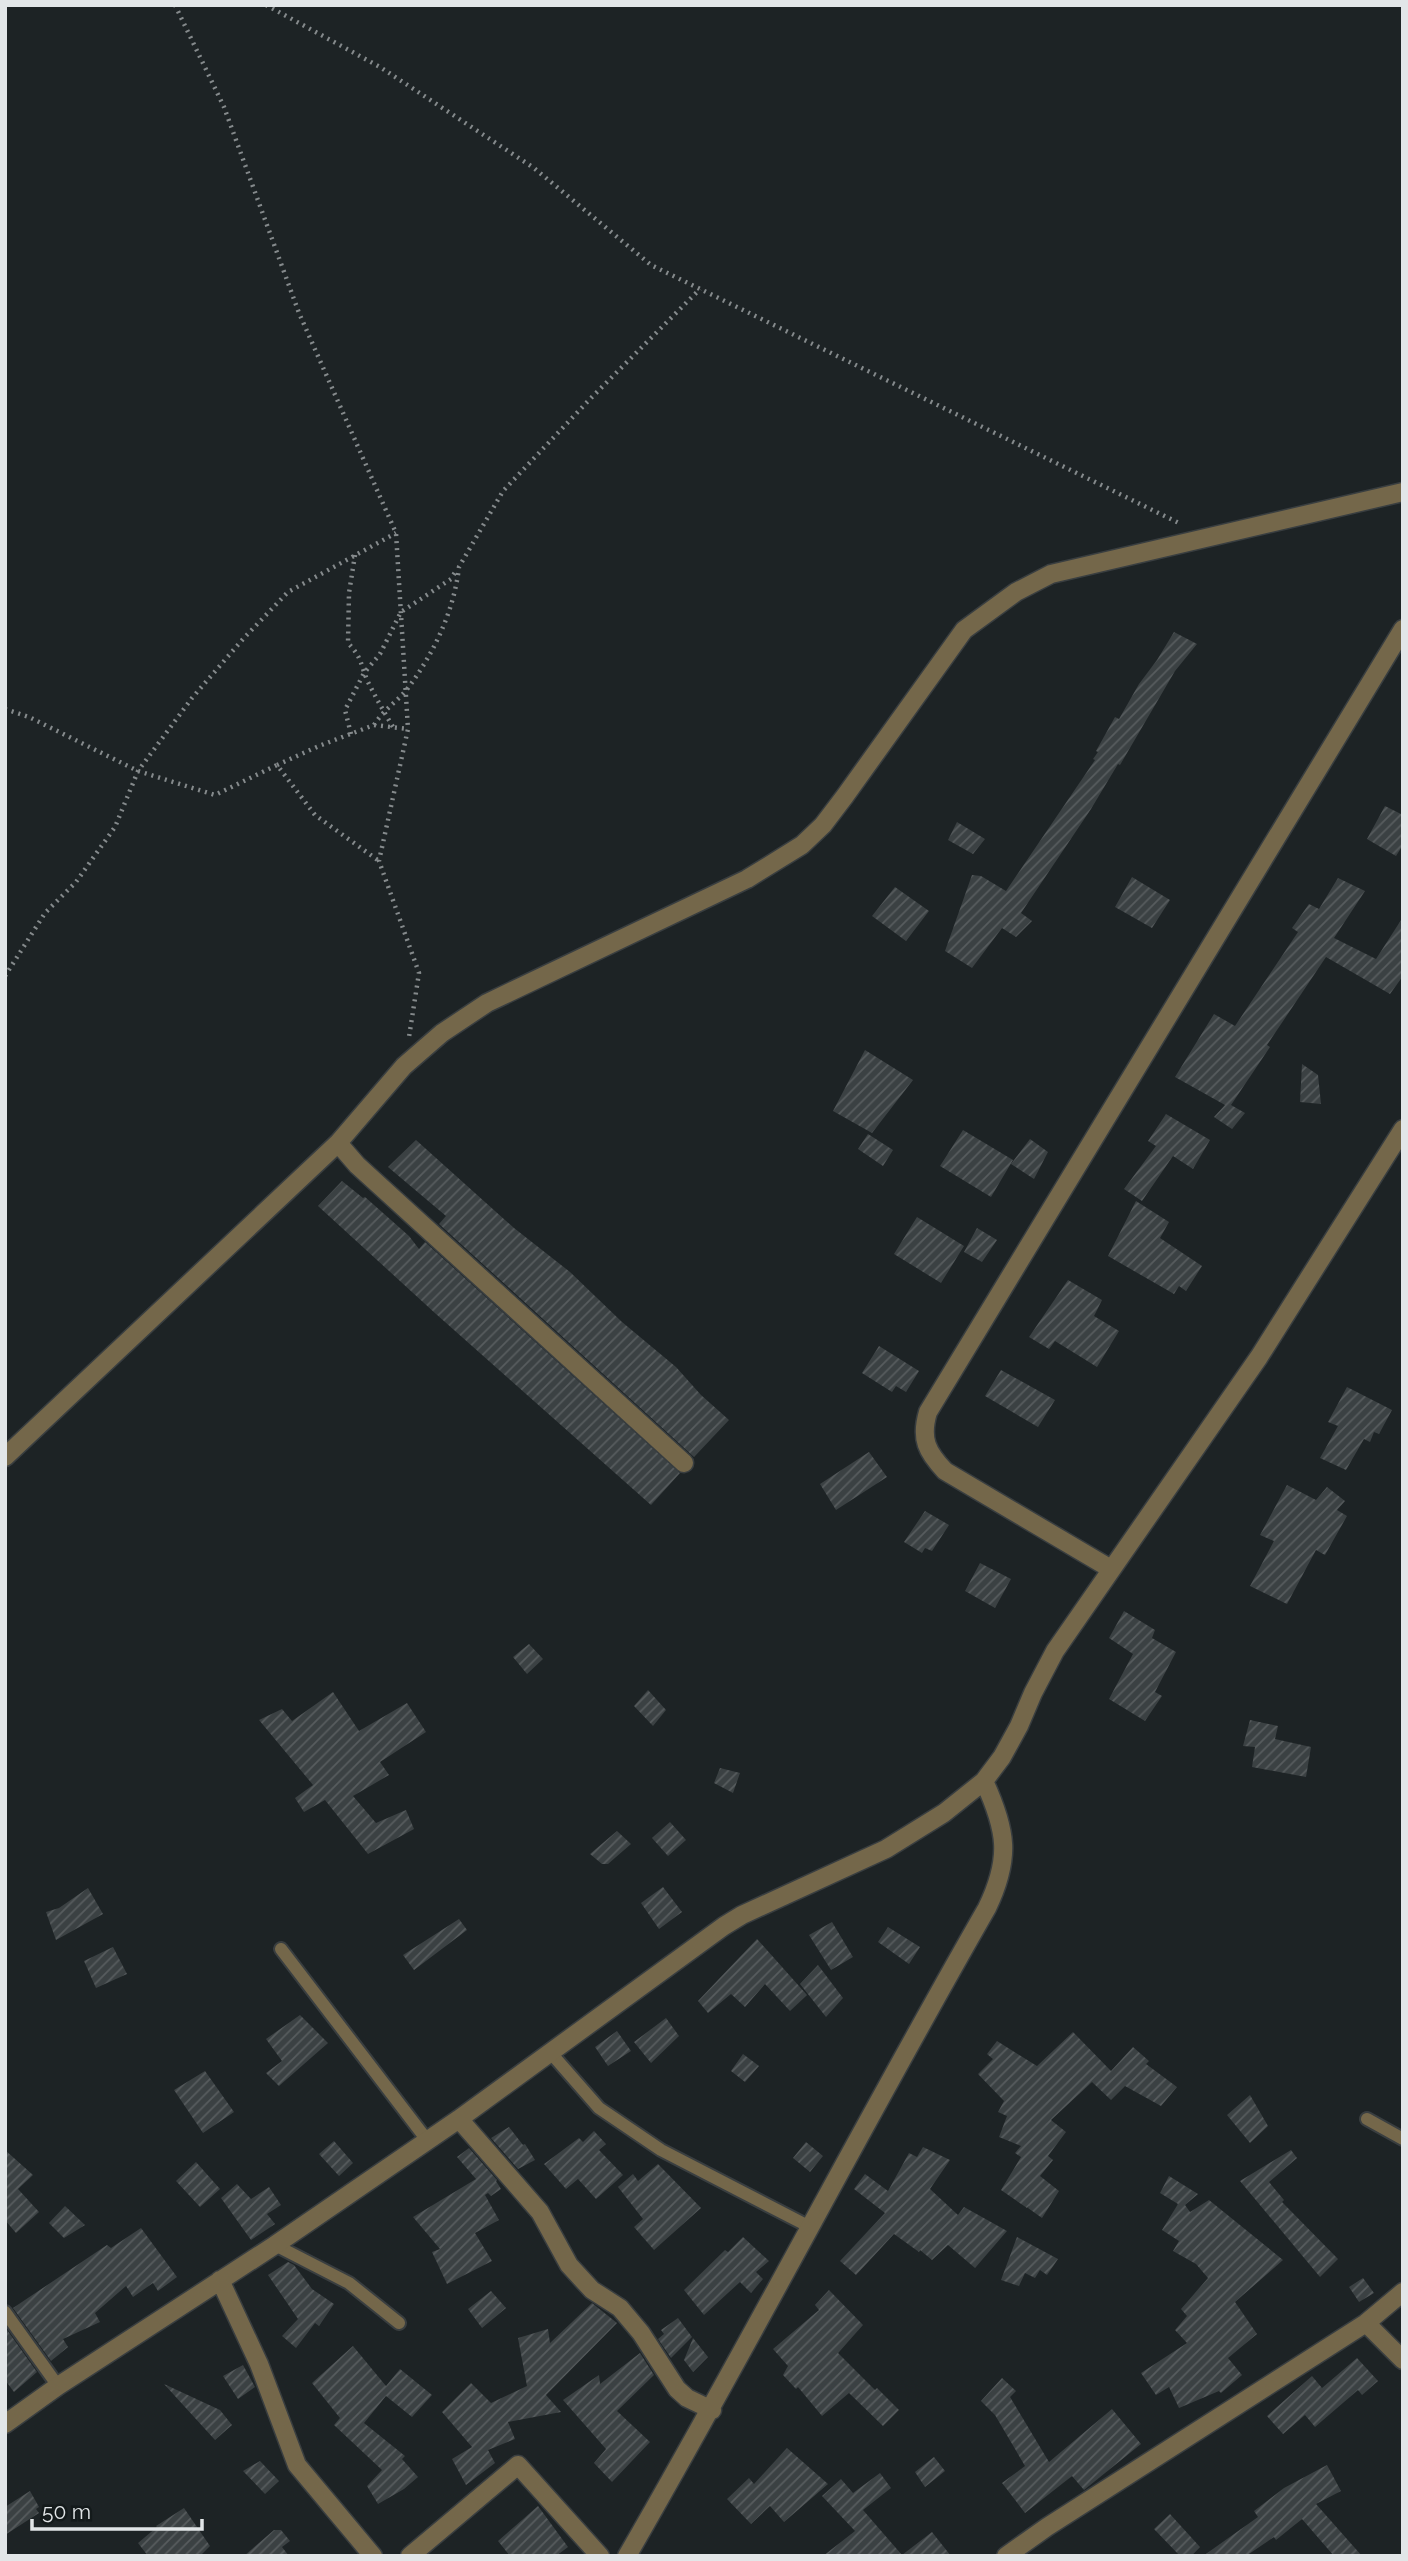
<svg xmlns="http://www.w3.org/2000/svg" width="1408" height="2561" font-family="Raleway,sans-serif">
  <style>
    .building { fill: url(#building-hatch) }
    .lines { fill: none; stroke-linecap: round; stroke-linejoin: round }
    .lane-casing { stroke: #393e40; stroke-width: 16 }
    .street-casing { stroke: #393e40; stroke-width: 21 }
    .path { stroke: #858a8c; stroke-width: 4.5; stroke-dasharray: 2 5; stroke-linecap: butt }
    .lane { stroke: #74674a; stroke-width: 12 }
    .street { stroke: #74674a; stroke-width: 18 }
  </style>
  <defs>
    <pattern id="building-hatch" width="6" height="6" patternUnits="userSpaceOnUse" patternTransform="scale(1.75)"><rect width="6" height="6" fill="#3b4143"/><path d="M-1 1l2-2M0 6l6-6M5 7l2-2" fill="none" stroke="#575c5e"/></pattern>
  </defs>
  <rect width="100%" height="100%" fill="#1d2325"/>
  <!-- building -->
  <path class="building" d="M 1174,632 L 1197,644 L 1175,671 L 1120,765 L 1118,764 L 1091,809 L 1021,913 L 1032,921 L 1016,937 L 1002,928 L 972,968 L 945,951 L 972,875 L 981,876 L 1006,891 L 1095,760 L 1093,759 L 1098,752 L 1096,751 L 1115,717 L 1119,719 L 1139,684 L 1157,660 Z
    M 1385,806 L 1403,815 L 1403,845 L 1396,856 L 1367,839 Z
    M 957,822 L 985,839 L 973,854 L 948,840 Z
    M 1132,877 L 1170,900 L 1152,928 L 1115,907 Z
    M 1338,878 L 1365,891 L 1334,938 L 1376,959 L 1403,917 L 1403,976 L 1390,994 L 1326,957 L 1267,1045 L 1270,1047 L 1231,1105 L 1245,1113 L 1232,1129 L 1214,1117 L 1225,1105 L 1175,1077 L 1214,1014 L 1235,1026 L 1298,932 L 1292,928 L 1309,904 L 1319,909 Z
    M 895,887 L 929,911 L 906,941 L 872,916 Z
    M 865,1050 L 913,1080 L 872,1133 L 833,1111 Z
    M 1302,1064 L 1318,1075 L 1321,1104 L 1300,1102 Z
    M 1166,1114 L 1210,1140 L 1193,1169 L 1173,1156 L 1142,1201 L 1124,1189 L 1156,1146 L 1148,1141 Z
    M 963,1130 L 1013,1160 L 991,1197 L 940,1166 Z
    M 868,1134 L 893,1150 L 883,1166 L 858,1149 Z
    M 1030,1139 L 1048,1152 L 1034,1179 L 1011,1164 Z
    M 416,1140 L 514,1228 L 570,1272 L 622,1322 L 676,1367 L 701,1395 L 729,1420 L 694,1457 L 439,1224 L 446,1216 L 388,1167 Z
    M 342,1181 L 363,1198 L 365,1197 L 409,1236 L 419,1249 L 425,1242 L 680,1473 L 651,1505 L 436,1314 L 318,1206 Z
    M 1136,1201 L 1169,1222 L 1160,1238 L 1202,1266 L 1186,1291 L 1179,1286 L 1174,1294 L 1108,1256 Z
    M 917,1217 L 964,1246 L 941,1283 L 894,1254 Z
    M 977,1228 L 997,1240 L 982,1262 L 964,1252 Z
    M 1068,1280 L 1102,1300 L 1094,1316 L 1119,1331 L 1097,1367 L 1055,1341 L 1049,1349 L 1029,1337 Z
    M 879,1346 L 919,1371 L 906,1392 L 896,1386 L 892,1392 L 862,1373 Z
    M 1001,1370 L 1055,1400 L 1038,1427 L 985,1396 Z
    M 1347,1387 L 1392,1410 L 1379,1434 L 1374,1432 L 1370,1442 L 1364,1439 L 1346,1470 L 1320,1458 L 1338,1426 L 1328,1422 Z
    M 869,1452 L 887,1477 L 836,1510 L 820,1484 Z
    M 1287,1485 L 1316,1500 L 1327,1487 L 1345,1501 L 1337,1510 L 1347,1516 L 1325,1555 L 1316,1550 L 1287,1604 L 1250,1586 L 1274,1541 L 1260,1535 Z
    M 925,1511 L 949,1525 L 932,1551 L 925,1548 L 922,1553 L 904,1542 Z
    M 980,1563 L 1011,1579 L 995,1608 L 965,1591 Z
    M 1124,1611 L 1155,1630 L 1152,1638 L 1176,1652 L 1155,1692 L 1162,1696 L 1145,1721 L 1109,1699 L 1133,1654 L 1109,1638 Z
    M 529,1644 L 543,1659 L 527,1674 L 513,1657 Z
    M 648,1690 L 666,1710 L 653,1726 L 634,1706 Z
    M 333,1692 L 359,1731 L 407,1703 L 426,1732 L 380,1762 L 389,1775 L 353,1796 L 376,1823 L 406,1810 L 414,1829 L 368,1854 L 325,1800 L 304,1812 L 295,1798 L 313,1785 L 259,1720 L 282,1709 L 292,1721 Z
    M 1250,1720 L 1278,1726 L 1275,1739 L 1311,1747 L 1306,1777 L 1252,1767 L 1255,1747 L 1243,1746 Z
    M 720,1768 L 740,1773 L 733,1793 L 714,1783 Z
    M 670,1822 L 686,1840 L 668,1856 L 652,1838 Z
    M 617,1831 L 631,1844 L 608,1864 L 602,1864 L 590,1854 Z
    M 663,1887 L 682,1912 L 659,1929 L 641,1903 Z
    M 88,1888 L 103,1914 L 56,1940 L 46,1912 L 59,1908 Z
    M 459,1919 L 467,1930 L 414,1970 L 403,1955 Z
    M 832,1922 L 853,1957 L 831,1970 L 809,1935 Z
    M 888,1927 L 920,1947 L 909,1964 L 878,1942 Z
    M 757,1939 L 807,1995 L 790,2011 L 765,1984 L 745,2007 L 731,1994 L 708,2013 L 698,2001 Z
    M 113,1947 L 127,1974 L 96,1988 L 84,1961 Z
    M 818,1965 L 843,1998 L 826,2017 L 800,1984 Z
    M 300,2015 L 328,2043 L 279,2086 L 266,2073 L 282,2061 L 266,2039 Z
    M 666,2018 L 679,2036 L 651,2063 L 634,2042 Z
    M 617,2031 L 631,2051 L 608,2066 L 595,2047 Z
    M 1073,2032 L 1111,2071 L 1133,2047 L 1149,2061 L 1146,2064 L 1177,2087 L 1161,2106 L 1125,2086 L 1111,2100 L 1092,2082 L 1051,2120 L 1066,2132 L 1048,2156 L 1053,2160 L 1040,2176 L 1059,2191 L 1042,2218 L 1028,2208 L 1029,2206 L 1027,2208 L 1001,2190 L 1021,2157 L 1015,2153 L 1021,2146 L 999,2137 L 1007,2116 L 998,2112 L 1004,2101 L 978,2074 L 993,2059 L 987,2054 L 997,2041 L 1037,2066 Z
    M 743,2054 L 759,2066 L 745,2082 L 731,2071 Z
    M 205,2071 L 234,2112 L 203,2133 L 174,2090 Z
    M 1250,2095 L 1268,2126 L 1250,2143 L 1227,2115 Z
    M 509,2127 L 523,2145 L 525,2144 L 535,2160 L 518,2169 L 491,2138 Z
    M 594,2131 L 606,2144 L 599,2150 L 623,2175 L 596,2199 L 578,2179 L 566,2189 L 544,2164 L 579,2138 L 583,2142 Z
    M 334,2141 L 353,2163 L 339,2176 L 319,2154 Z
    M 806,2142 L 823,2156 L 810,2172 L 793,2158 Z
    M 923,2147 L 950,2160 L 930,2189 L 958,2215 L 964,2207 L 1007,2231 L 975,2268 L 948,2245 L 932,2260 L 920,2250 L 919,2252 L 894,2234 L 856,2275 L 840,2261 L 885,2213 L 854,2189 L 865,2174 L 888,2191 L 909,2153 L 917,2157 Z
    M 469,2148 L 497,2180 L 496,2181 L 501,2189 L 491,2196 L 488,2193 L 485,2195 L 499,2220 L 475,2233 L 492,2261 L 447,2284 L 432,2252 L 440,2249 L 413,2217 L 476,2179 L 457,2157 Z
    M 5,2150 L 33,2175 L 18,2189 L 39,2212 L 16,2233 L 5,2220 Z
    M 1291,2150 L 1297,2158 L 1269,2182 L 1284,2200 L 1282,2202 L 1338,2259 L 1320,2277 L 1240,2181 Z
    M 196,2162 L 220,2189 L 200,2207 L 176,2181 Z
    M 658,2164 L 701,2208 L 654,2250 L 634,2227 L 643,2219 L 618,2187 L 633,2174 L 638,2181 Z
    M 1169,2176 L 1198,2194 L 1185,2205 L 1190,2212 L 1209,2200 L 1283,2260 L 1235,2302 L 1257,2334 L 1228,2358 L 1242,2375 L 1221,2393 L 1219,2391 L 1179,2408 L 1169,2387 L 1156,2395 L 1141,2373 L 1187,2343 L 1175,2330 L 1187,2316 L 1181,2309 L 1208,2278 L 1196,2264 L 1173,2251 L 1179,2241 L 1162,2230 L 1178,2204 L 1160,2193 Z
    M 237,2184 L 251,2199 L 269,2187 L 281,2205 L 267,2214 L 275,2224 L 251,2240 L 221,2198 Z
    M 65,2206 L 85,2225 L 64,2238 L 49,2223 Z
    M 141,2228 L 177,2277 L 158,2291 L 153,2283 L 133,2297 L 126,2286 L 95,2313 L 100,2322 L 63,2339 L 68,2347 L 51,2361 L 13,2308 L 107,2245 L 111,2248 Z
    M 743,2237 L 769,2261 L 756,2272 L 763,2279 L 751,2293 L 740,2282 L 704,2315 L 684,2290 L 725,2250 L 728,2252 Z
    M 1017,2237 L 1058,2259 L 1047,2275 L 1040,2270 L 1035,2278 L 1025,2273 L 1019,2286 L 1001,2280 Z
    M 288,2262 L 294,2265 L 312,2289 L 334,2304 L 319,2326 L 315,2323 L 296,2348 L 282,2336 L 298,2319 L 268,2275 Z
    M 1363,2278 L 1374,2293 L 1359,2302 L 1349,2287 Z
    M 829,2290 L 863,2325 L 838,2353 L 875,2390 L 877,2388 L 899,2410 L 883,2426 L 849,2393 L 822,2416 L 798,2387 L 796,2389 L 783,2375 L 788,2366 L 773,2349 L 819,2310 L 815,2305 Z
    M 491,2291 L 506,2308 L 482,2328 L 468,2309 Z
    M 592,2303 L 617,2323 L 546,2395 L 561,2412 L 508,2422 L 515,2439 L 488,2450 L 495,2463 L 466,2485 L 452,2459 L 472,2447 L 442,2412 L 471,2383 L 491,2403 L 527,2386 L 518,2338 L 548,2329 L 550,2343 Z
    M 678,2318 L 692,2337 L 671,2358 L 658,2339 L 664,2334 L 661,2330 Z
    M 5,2327 L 37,2372 L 14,2392 L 5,2380 Z
    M 693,2338 L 708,2357 L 693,2372 L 684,2360 Z
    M 353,2346 L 386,2386 L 400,2369 L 432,2395 L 412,2417 L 386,2396 L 364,2423 L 405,2456 L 402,2459 L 418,2477 L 404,2489 L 378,2504 L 367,2486 L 382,2470 L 334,2425 L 340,2418 L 312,2383 Z
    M 640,2353 L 654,2375 L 617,2411 L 650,2442 L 612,2482 L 594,2463 L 606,2449 L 563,2400 L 599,2375 L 600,2384 Z
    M 1357,2358 L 1378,2381 L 1362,2395 L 1358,2390 L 1315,2427 L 1305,2415 L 1283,2434 L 1267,2416 L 1312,2376 L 1322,2388 Z
    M 243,2365 L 255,2387 L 238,2399 L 223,2376 Z
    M 1002,2378 L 1016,2391 L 1010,2397 L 1049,2462 L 1112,2409 L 1141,2444 L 1084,2490 L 1072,2476 L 1025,2513 L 1002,2483 L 1025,2466 L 995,2415 L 981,2401 Z
    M 164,2384 L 220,2410 L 232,2425 L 215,2440 Z
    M 787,2448 L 828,2484 L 784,2522 L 770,2506 L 751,2524 L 727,2499 L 749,2478 L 754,2484 Z
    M 934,2457 L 945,2471 L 925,2487 L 915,2472 Z
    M 260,2461 L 279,2481 L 265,2494 L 243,2471 Z
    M 1327,2465 L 1341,2491 L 1316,2504 L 1362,2556 L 1334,2556 L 1302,2519 L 1276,2540 L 1274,2537 L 1246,2556 L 1203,2556 L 1258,2517 L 1254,2511 L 1284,2488 Z
    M 880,2473 L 891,2488 L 863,2510 L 902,2555 L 932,2532 L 951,2556 L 823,2556 L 855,2531 L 822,2496 L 841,2479 L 853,2493 Z
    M 30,2491 L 39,2507 L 36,2509 L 39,2513 L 5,2535 L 5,2507 Z
    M 538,2506 L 568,2547 L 556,2556 L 510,2556 L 498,2541 Z
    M 184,2508 L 210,2546 L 200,2556 L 148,2556 L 138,2543 L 157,2527 L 156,2526 Z
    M 1170,2514 L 1200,2547 L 1191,2556 L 1180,2556 L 1154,2529 Z
    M 274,2530 L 281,2530 L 290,2541 L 282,2547 L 289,2556 L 244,2556 Z"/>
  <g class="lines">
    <!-- lane casing -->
    <g class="lane-casing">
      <path id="lane" d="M 281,1949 L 427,2140
        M 550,2052 L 599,2108 L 661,2150 L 810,2227
        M 1367,2119 L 1403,2139
        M 275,2245 L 349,2283 L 399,2323
        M 5,2312 L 58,2386"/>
    </g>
    <!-- street casing -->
    <g class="street-casing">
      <path id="street" d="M 338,1143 L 357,1165 L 684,1463
        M 5,1457 L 338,1143 L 404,1066 L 442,1033 L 487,1003 L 747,879 L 802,845 L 823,825 L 845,796 L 964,630 L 1016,592 L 1051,574 L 1403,492
        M 1111,1569 L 945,1471 C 927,1452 920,1439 928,1412 L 1403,629
        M 459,2119 L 540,2212 L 569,2265 L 592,2290 L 620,2308 L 641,2333 L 677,2389 L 687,2398 L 712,2410
        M 220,2280 L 259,2364 L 297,2465 L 373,2556
        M 1366,2323 L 1403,2360
        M 5,2424 L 58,2386 L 275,2245 L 459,2119 L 724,1926 L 742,1915 L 886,1849 L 944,1813 L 984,1781 L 1002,1757 L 1019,1726 L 1033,1693 L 1055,1651 L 1259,1357 L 1403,1129
        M 410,2556 L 518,2465 L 600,2556
        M 627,2556 C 751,2342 864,2122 987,1908 C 1011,1858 1007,1831 984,1781
        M 1006,2556 L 1047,2527 L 1366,2323 L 1403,2292"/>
    </g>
    <!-- path -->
    <path class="path" d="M 175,5 L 224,107 L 299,313 L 396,533 L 408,729 L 379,861 L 419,973 L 409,1037
      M 266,5 L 380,67 L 534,168 L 651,265 L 1181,524
      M 355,555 L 349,593 L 348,643 C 363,659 360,664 368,682 C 376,698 384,712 393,727
      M 5,709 L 29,717 L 138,771 L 215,795 L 277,765 L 315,815 L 379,861
      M 374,725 C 385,708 397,702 408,688 C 434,653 454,611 459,567 L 503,491 L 590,399 L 700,289
      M 351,734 L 345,710 L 364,673 L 380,654 L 401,612 L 451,579 L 457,569
      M 277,765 L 319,746 L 374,725 L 408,729
      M 5,976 L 45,913 L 76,882 L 115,827 L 138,771 L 192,698 L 243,639 L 288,592 L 396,533"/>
    <!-- lane -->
    <use href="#lane" class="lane"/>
    <!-- street -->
    <use href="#street" class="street"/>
  </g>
  <!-- border -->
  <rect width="1408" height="2561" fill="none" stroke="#e2e6e8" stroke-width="14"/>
  <!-- scale -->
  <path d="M32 2519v10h170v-10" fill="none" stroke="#e2e6e8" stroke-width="3.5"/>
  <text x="42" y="2519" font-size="21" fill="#e2e6e8" stroke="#141a1b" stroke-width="5" paint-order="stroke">50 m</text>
</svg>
